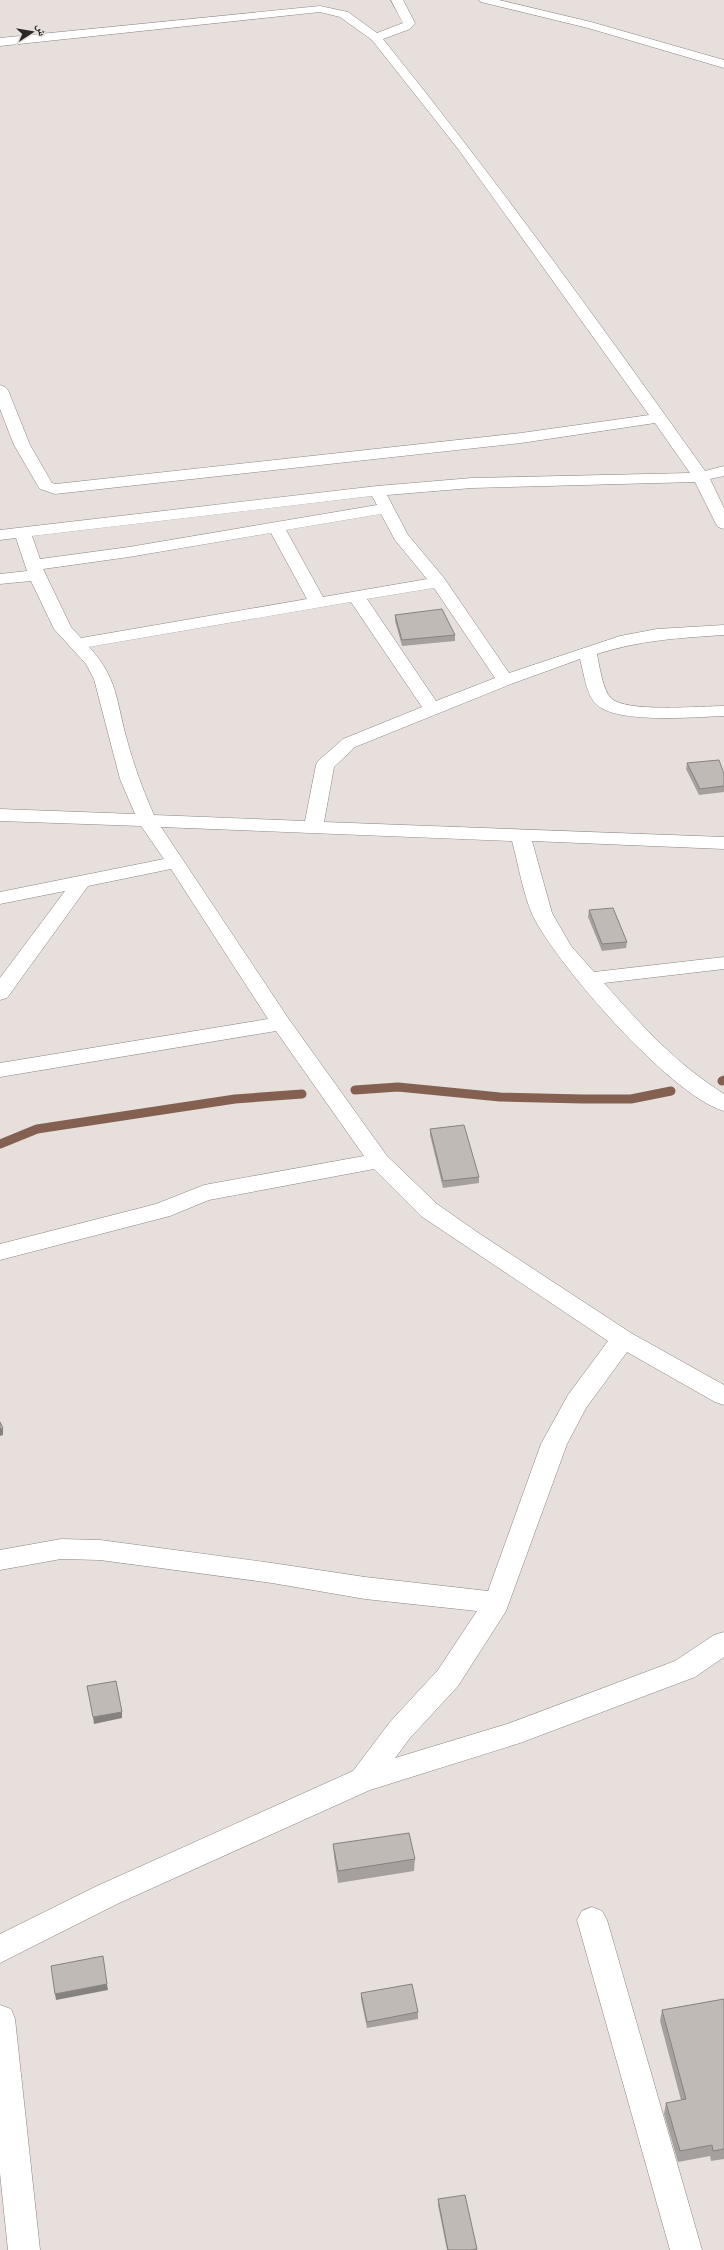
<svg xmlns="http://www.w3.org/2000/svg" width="724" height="2250" font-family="'Titillium Web','Noto Naskh Arabic',sans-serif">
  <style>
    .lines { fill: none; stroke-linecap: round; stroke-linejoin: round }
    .stream { stroke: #846050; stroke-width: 9 }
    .street-casing { stroke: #8b8482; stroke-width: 1 }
    .street { fill: #fff; fill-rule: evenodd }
    .wall { fill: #a5a09d }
    .shaded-wall { fill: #868280 }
    .building { fill: #c0bab7; stroke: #868280 }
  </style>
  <rect width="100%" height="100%" fill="#e6dfdc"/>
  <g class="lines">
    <!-- stream -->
    <path class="stream" d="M 722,1081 L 724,1080
      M 355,1090 L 398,1087 L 500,1097 L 583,1099 L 631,1099 L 671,1091
      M 0,1144 L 37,1129 L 235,1099 L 302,1094"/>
    <!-- street casing -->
    <g class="street-casing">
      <path id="street" d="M 391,0 L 403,0 L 415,23 L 410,29 L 383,39 C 496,179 601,325 705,471 L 724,466 L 724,476 L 710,479 L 724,508 L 724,529 L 718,527 L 716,524 L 695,482 L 472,488 L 387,495 L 408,535 L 444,578 L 509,673 L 620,636 L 657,629 L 724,625 L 724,635 C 678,638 641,640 597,654 C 599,664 603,691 611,698 C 625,713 702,706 724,706 L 724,716 C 696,717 618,724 597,705 C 586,695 584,673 580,659 L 511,684 L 355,747 L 334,767 L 324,822 L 724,837 L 724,849 L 532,841 L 552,913 L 571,946 L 594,972 L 724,957 L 724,969 L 604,983 C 643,1027 674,1062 724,1094 L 724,1111 C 672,1097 555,963 532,914 C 523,893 518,863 512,841 L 161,827 L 288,1018 L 387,1156 L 437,1204 L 477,1232 L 631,1333 L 724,1385 L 724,1405 L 715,1402 L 627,1352 L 586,1408 L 567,1444 L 506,1611 L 458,1686 L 410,1738 L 395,1758 L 507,1724 L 675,1661 L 714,1635 L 724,1632 L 724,1657 L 695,1677 L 520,1743 L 370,1790 L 117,1904 L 0,1963 L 0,1934 L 97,1886 L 353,1771 L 390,1722 L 438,1670 L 477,1611 L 365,1599 L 272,1583 L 100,1560 L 61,1559 L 0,1570 L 0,1550 L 61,1539 L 100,1540 L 272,1563 L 365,1577 L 488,1591 L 541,1444 L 568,1395 L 608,1341 L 421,1216 L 374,1169 L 209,1200 L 170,1216 L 0,1260 L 0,1244 L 156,1204 L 204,1185 L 364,1156 L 276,1031 L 0,1077 L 0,1063 L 268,1019 L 171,869 L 88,886 L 7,998 L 0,1000 L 0,978 L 65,891 L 0,904 L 0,892 L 164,859 L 141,826 L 0,821 L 0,809 L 135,814 L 120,779 L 94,679 L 86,664 L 54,629 L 31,581 L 0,584 L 0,574 L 27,571 L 16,538 L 0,540 L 0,530 L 377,486 L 472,478 L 690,473 L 655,423 L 521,443 L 55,494 L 40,489 L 38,486 L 14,445 L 0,409 L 0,385 L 5,387 L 8,390 L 30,445 L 52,483 L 56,484 L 521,433 L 649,415 L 459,150 L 372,40 L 340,17 L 320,12 L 0,46 L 0,38 L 320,6 L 348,12 L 377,33 L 403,23 ZM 372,496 L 377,505 L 129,547 L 40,559 L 32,536 ZM 381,514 L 395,540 L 427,579 L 323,597 L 286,530 ZM 271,533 L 307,599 L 81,638 L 71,627 L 43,569 L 129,557 ZM 434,588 L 495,678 L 436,701 L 367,599 ZM 351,602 L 422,707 L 343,739 L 318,761 L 316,765 L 305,821 L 154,815 C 143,790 134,766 127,740 C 116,701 118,678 89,647 Z
        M 479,0 L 499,0 L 591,22 L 724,60 L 724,68 L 588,28 L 481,2 Z
        M 592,1907 L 602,1911 L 607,1920 L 702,2250 L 670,2250 L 577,1920 L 582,1911 Z
        M 0,2005 L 11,2009 L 15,2019 L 40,2250 L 8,2250 L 0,2173 Z"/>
    </g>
    <!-- street -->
    <use href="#street" class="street"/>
  </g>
  <!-- wall -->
  <path class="wall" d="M 395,615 L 455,635 L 455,641 L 402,646 L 395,621 Z
    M 687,763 L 724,774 L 724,792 L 699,795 L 686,769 Z
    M 589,910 L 627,942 L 626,948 L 602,951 L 588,917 Z
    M 430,1129 L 479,1177 L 479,1183 L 443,1188 L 430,1135 Z
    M 333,1844 L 415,1859 L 414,1871 L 338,1883 L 334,1856 Z
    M 361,1993 L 418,2012 L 418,2019 L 367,2028 L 361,1999 Z
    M 724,1999 L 724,2159 L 711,2161 L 710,2156 L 678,2162 L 664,2114 L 666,2103 L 681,2100 L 660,2021 L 662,2010 Z
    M 438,2199 L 477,2249 L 477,2250 L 447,2250 L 438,2205 Z"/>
  <!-- shaded-wall -->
  <path class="shaded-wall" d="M 3,1428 L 3,1435 L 0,1436 L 0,1429 Z
    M 122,1712 L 122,1718 L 94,1724 L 93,1717 Z
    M 107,1984 L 108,1990 L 56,2000 L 55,1994 Z"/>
  <!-- building -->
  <path class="building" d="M 442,609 L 455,635 L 402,640 L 395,615 Z
    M 719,760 L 724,774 L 724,786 L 700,789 L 687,763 Z
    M 613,908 L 627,942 L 602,944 L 589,910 Z
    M 464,1125 L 479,1177 L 443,1181 L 430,1129 Z
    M 0,1422 L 3,1428 L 0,1429 Z
    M 116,1681 L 122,1712 L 93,1717 L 87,1686 Z
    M 409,1833 L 415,1859 L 338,1871 L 333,1844 Z
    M 103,1956 L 107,1984 L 55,1994 L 51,1966 Z
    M 412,1984 L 418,2012 L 367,2022 L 361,1993 Z
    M 724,1999 L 724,2149 L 713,2151 L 712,2145 L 680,2151 L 666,2103 L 686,2099 L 662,2010 Z
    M 465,2195 L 477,2249 L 471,2250 L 448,2250 L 438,2199 Z"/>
  <!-- north arrow -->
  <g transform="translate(32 32) rotate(78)" stroke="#e6dfdc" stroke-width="3" paint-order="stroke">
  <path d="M0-3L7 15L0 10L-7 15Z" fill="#2b2827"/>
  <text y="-6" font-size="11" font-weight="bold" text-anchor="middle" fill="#2b2827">ش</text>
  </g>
</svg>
